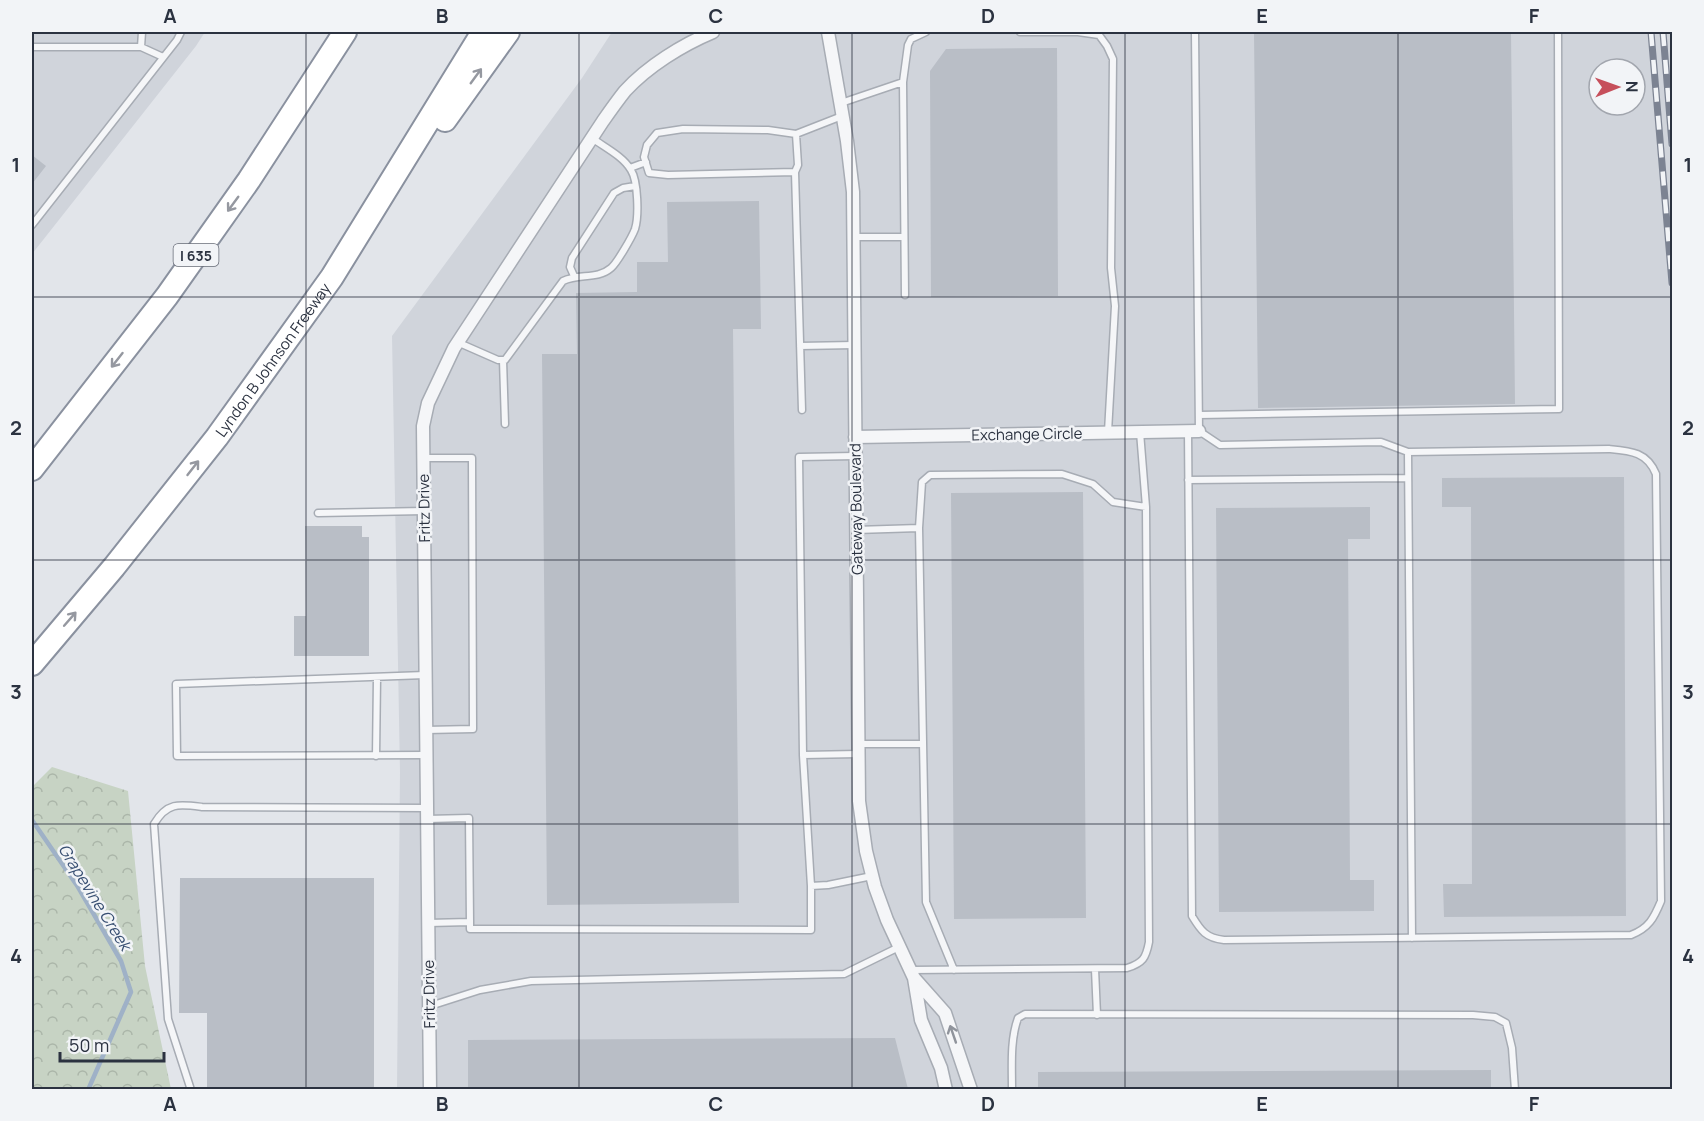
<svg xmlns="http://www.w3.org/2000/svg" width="1704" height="1121" font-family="Manrope,sans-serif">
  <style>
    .built { fill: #d0d4db; fill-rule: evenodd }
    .forest { fill: url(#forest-crowns) }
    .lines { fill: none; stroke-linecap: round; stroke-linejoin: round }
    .stream { stroke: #9fb1c7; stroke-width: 4.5 }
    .building { fill: #b9bec6 }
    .lane-casing { stroke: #a7acb4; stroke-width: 9 }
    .street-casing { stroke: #a7acb4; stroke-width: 15 }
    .highway-casing { stroke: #8a919f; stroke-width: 26 }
    .lane { stroke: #f5f6f8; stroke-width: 6 }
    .street { stroke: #f5f6f8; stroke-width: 12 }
    .highway { stroke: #fff; stroke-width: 22 }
    .rail-casing { stroke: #7c8392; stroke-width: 7 }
    .rail { stroke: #f2f4f7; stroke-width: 4.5; stroke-dasharray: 14; stroke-linecap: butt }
    .oneway { stroke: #9598a0 }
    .oneway2 { stroke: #90949c }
    .grid { fill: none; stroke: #2b3240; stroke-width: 1.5; stroke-opacity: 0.55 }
    .labels { text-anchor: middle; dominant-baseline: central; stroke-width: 5; stroke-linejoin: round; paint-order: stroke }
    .shield { fill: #f2f4f7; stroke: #676c77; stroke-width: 1.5 }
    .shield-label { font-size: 14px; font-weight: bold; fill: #2b3240 }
    .street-label { font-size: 15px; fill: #2b3240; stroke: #f2f4f7 }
    .water-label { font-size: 16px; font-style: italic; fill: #384f72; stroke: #f2f4f7 }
    .neatline { fill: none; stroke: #2b3240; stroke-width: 2 }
    .grid-label { font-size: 20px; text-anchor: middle; font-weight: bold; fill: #2b3240 }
  </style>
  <defs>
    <pattern id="forest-crowns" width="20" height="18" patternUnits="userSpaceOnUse" patternTransform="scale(1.5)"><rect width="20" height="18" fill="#c7d3c4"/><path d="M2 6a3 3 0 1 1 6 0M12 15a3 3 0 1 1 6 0" fill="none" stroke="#abb6a9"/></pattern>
  </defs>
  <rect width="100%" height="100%" fill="#e2e5ea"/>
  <!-- built -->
  <path class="built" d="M 32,32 L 205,32 L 196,46 L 32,254 Z
    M 612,32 L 1672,32 L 1672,1089 L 397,1089 L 400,772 L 392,336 L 582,78 ZM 1599,69 L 1635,69 L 1635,105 L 1599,105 Z"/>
  <!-- forest -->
  <path class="forest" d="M 52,767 L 128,791 L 145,966 L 171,1089 L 32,1089 L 32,787 Z"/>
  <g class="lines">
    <!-- stream -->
    <path class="stream" d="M 32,820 L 78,887 L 121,961 L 131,992 L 88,1090"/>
  </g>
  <!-- building -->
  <path class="building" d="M 1254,32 L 1511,32 L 1515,404 L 1258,408 Z
    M 1057,48 L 1058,296 L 931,297 L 930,71 L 946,49 Z
    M 32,155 L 46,166 L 32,184 Z
    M 759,201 L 761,329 L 733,329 L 739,903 L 547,905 L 542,354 L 577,354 L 576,293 L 637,292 L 637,262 L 668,262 L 667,202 Z
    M 1624,477 L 1626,916 L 1444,917 L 1443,884 L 1472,884 L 1471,507 L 1442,507 L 1442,478 Z
    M 1083,492 L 1086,918 L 954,919 L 951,493 Z
    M 1370,507 L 1370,539 L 1348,539 L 1350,880 L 1374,880 L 1374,911 L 1219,912 L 1216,508 Z
    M 305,526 L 362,526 L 362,537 L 369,537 L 369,656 L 294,656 L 294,616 L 306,616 Z
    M 180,878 L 374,878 L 374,1089 L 207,1089 L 207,1013 L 179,1013 Z
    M 895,1038 L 908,1089 L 468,1089 L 468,1040 Z
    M 1491,1070 L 1491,1089 L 1038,1089 L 1038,1072 Z"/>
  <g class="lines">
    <!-- lane casing -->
    <g class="lane-casing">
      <path id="lane" d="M 1020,32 L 1078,32 L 1099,35 L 1107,46 L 1113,59 L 1111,268 L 1115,306 L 1108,432
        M 1195,32 L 1199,431 L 1220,445 L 1381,442 L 1408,452 L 1412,938
        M 32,47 L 141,47 L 163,57
        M 141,47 L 142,32
        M 841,103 L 903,82
        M 796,134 L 798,165 L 795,172 L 668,175 L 649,173 L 644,157 L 647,145 L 657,133 L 683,129 L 768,130 L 796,134 L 842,116
        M 630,168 L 646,162
        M 795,172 L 802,410
        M 32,225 L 177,40 L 181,32
        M 854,237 L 904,237
        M 574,276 L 570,267 L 572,258 L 614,193 L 623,188 L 635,186
        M 905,295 L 903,82 L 908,45 L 911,39 L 926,32
        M 457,342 L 498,360 L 505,360 L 563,281 C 579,273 597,280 611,268 C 617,263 632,237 635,229 C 639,216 638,181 631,170 C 623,156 604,147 592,138
        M 800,346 L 854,345
        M 503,360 L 505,424
        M 1199,415 L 1559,409 L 1558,32
        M 1188,431 L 1192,916 C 1201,931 1206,938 1224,940 L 1631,935 C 1649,928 1654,918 1661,901 L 1656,474 C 1647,452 1631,451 1609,449 L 1408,452
        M 855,456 L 799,457 L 803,755 L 858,754
        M 424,458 L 472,458 L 473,729 L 426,730
        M 1188,480 L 1408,478
        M 318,513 L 424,511
        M 919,528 L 922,482 L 930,475 L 1062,474 L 1093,484 L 1113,502 L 1146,507
        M 856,530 L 919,528 L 926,902 L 954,970
        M 425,675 L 176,684 L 177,756 L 427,755
        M 858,744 L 923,744
        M 803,755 L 811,886 L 828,885 L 872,876
        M 376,756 L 377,678
        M 427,819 L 469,818 L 470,922 L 428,923
        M 470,922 L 470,929 L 811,930 L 811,886
        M 1095,969 L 1097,1015
        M 912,970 L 1127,968 C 1143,963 1146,958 1149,942 L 1146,507 L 1140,432
        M 430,1006 L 480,990 L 531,981 L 844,974 L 899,947
        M 191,1090 L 168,1019 L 154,824 C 167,802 179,804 202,807 L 427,808
        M 1012,1090 C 1012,1066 1010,1040 1018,1018 L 1025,1014 L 1473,1015 L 1495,1017 L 1506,1023 L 1512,1048 L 1515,1090"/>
    </g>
    <!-- street casing -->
    <g class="street-casing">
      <path id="street" d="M 828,32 L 847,141 L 853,192 L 859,801 L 866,851 L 875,887 L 887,920 L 914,978 L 921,1020 L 941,1068 L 946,1090
        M 855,437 L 1199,431
        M 914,978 L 945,1013 L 971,1090
        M 430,1090 L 423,426 L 428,403 L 454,348 L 603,121 C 610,111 617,101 625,91 C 648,66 682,45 713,32"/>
    </g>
    <!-- highway casing -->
    <g class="highway-casing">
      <g id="highway">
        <path d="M 445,120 L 508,32"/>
        <path d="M 32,469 L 167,296 L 249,180 L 345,32"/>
        <path id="s1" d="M 32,664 L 114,567 L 217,437 L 332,277 L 483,32"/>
      </g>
    </g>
    <!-- lane -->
    <use href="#lane" class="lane"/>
    <!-- street -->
    <use href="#street" class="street"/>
    <!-- highway -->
    <use href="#highway" class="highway"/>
    <!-- rail casing -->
    <g class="rail-casing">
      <path id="rail" d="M 1651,32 L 1672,283
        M 1663,32 L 1672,144"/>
    </g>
    <!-- rail -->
    <use href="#rail" class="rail"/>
  </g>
  <!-- one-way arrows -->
  <defs><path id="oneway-shaft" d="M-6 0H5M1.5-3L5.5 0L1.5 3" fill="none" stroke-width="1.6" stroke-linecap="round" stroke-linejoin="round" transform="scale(1.5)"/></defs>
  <g class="oneway">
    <use href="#oneway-shaft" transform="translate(476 76) rotate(-54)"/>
    <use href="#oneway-shaft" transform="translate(233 204) rotate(126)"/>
    <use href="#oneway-shaft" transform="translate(117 360) rotate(128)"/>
    <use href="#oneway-shaft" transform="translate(193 468) rotate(-52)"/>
    <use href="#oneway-shaft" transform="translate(70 619) rotate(-49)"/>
  </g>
  <use class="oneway2" href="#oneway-shaft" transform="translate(953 1034) rotate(-109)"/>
  <!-- grid -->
  <path class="grid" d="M 306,32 L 306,1090M 579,32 L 579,1090M 852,32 L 852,1090M 1125,32 L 1125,1090M 1398,32 L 1398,1090M 32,297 L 1672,297M 32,560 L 1672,560M 32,824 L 1672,824"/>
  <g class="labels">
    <!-- shield labels -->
    <rect class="shield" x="173.5" y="244" width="45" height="22" rx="4.5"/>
    <g class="shield-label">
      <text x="196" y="255">I 635</text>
    </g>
    <!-- street labels -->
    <g class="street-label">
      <text stroke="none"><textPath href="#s1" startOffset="388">Lyndon B Johnson Freeway</textPath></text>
      <text transform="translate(1027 434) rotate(-1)">Exchange Circle</text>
      <text transform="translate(424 508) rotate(-91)">Fritz Drive</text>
      <text transform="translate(856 509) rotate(-91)">Gateway Boulevard</text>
      <text transform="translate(429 994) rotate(-91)">Fritz Drive</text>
    </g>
    <!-- water labels -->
    <g class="water-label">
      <text transform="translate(95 897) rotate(58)">Grapevine Creek</text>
    </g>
  </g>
  <!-- border -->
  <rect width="1704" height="1121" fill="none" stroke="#f2f4f7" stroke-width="66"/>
  <!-- north arrow -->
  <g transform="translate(1617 87) rotate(89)"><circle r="28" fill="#f2f4f7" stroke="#a2a6ae" stroke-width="1.5"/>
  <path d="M0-4.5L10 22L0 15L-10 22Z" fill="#c64f5b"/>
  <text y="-9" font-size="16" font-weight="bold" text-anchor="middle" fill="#2b3240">N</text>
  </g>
  <!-- scale -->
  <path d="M60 1052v9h104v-9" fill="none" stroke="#2b3240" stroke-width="3"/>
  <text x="69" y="1052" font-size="18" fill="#2b3240" stroke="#f2f4f7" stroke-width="4.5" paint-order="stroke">50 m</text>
  <rect x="33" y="33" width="1638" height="1055" class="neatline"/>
  <g class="grid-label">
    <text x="170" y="23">A</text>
    <text x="442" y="23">B</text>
    <text x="716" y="23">C</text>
    <text x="988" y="23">D</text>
    <text x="1262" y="23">E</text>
    <text x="1534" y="23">F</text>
    <text x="16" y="172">1</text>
    <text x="1688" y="172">1</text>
    <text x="16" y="435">2</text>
    <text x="1688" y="435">2</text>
    <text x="16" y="699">3</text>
    <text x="1688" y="699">3</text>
    <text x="16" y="963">4</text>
    <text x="1688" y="963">4</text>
    <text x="170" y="1111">A</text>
    <text x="442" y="1111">B</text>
    <text x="716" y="1111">C</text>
    <text x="988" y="1111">D</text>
    <text x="1262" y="1111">E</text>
    <text x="1534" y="1111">F</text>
  </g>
</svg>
